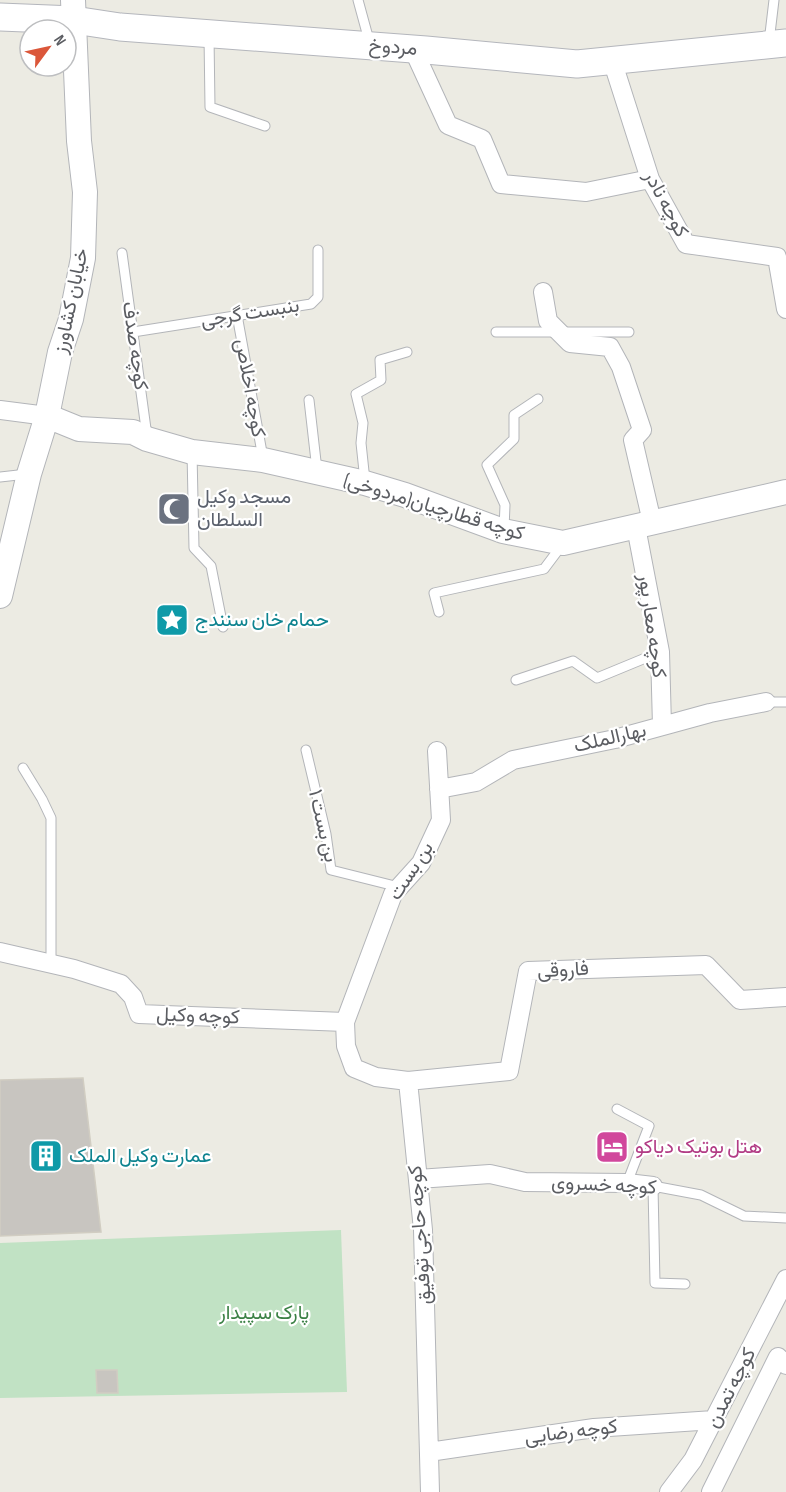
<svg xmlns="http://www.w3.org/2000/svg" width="786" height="1492" font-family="'Sofia Sans Condensed',Vazirmatn,sans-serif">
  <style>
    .green { fill: #c1e2c4 }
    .building { fill: #c8c5c0; stroke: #d1cdc2; stroke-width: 1.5 }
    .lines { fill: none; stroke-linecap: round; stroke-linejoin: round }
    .service-casing { stroke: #b3b5b9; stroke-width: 11 }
    .minor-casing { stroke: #b3b5b9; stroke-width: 20 }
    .tertiary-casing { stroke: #b3b5b9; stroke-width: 26 }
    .secondary-casing { stroke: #b4b6bc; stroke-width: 29 }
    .service { stroke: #fff; stroke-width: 9 }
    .minor { stroke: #fff; stroke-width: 18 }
    .tertiary { stroke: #fff; stroke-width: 24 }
    .secondary { stroke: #fff; stroke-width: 27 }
    .labels { text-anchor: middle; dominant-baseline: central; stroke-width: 4.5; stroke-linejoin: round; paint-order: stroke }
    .street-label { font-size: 20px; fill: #5b5d62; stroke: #fff }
    .worship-label { font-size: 20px; fill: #5b616d; stroke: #fff; text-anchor: start }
    .culture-label { font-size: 20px; fill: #0d838f; stroke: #fff; text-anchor: start }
    .hotel-label { font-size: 20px; fill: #b23c85; stroke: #fff; text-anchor: start }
    .park-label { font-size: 20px; fill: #3b8145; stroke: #fff }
  </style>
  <rect width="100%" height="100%" fill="#ecebe3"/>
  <!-- green -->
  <path class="green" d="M 341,1230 L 347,1392 L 0,1398 L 0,1243 Z"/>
  <!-- building -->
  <path class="building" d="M 83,1078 L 101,1232 L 0,1236 L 0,1080 Z
    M 96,1370 L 117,1370 L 118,1393 L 97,1393 Z"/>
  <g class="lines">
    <!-- service casing -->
    <g class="service-casing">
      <path id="service" d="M 358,0 L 370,44
        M 209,36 L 210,107 L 265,126
        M 769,42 L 774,0
        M 122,253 L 147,436
        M 237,315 L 263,458
        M 133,332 L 311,304 L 318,297 L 318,250
        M 496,332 L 629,332
        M 309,400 L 317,470
        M 192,452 L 194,548 L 211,566 L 223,627
        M 0,477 L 27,474
        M 365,481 L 361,443 L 363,423 L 356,394 L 381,380 L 380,360 L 407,352
        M 504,529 L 505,505 L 487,465 L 514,439 L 514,415 L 538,399
        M 439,612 L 434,593 L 544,569 L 562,545
        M 516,680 L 573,661 L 597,678 L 660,652
        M 766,702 L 786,702
        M 306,750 L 326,834 L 331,870 L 399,887
        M 23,768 L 42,799 L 51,818 L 51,963
        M 617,1109 L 649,1126 L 627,1183
        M 685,1284 L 655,1283 L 653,1186 L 701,1195 L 744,1216 L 786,1218"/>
    </g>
    <!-- minor casing -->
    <g class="minor-casing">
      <path id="minor" d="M 413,49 L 448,125 L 482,139 L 501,184 L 586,192 L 650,179
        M 612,60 L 650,179 L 686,244 L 777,257 L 786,309
        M 543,292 L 548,321 L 570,343 L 610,347 L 621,367 L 642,430 L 633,440 L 652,522
        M 0,410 L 47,416
        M 636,527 L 660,652 L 662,726
        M 439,789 L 476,782 L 513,760 L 615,739 L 710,713 L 766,702
        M 0,952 L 74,969 L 121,984 L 133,997 L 139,1014 L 345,1022
        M 408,1081 L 509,1071 L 528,971 L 706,965 L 740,1000 L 786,997
        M 418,1179 L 490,1174 L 525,1182 L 627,1183 L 653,1186
        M 429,1452 L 594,1428 L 714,1420
        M 430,1492 L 423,1230 L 408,1081 L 376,1077 L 354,1068 L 346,1046 L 345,1022 L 393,894 L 421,863 L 441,820 L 437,751
        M 669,1492 L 693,1460 L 786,1279
        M 711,1492 L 778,1357 L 786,1365"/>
    </g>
    <!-- tertiary casing -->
    <g class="tertiary-casing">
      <path id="tertiary" d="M 47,416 L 79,429 L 133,432 L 147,439 L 192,452 L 263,460 L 365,483 L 405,495 L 503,531 L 563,543 L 786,492
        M 0,596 L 29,474 L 47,416 L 60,352 L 71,319 L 83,258 L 85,192 L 79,141 L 73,0"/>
    </g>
    <!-- secondary casing -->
    <g class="secondary-casing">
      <path id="secondary" d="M 0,17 L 74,20 L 120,27 L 426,50 L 577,64 L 786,43"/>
    </g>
    <!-- service -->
    <use href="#service" class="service"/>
    <!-- minor -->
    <use href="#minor" class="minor"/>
    <!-- tertiary -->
    <use href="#tertiary" class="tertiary"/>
    <!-- secondary -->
    <use href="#secondary" class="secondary"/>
  </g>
  <!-- icons -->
  <defs>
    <g id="mosque-square" transform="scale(1.725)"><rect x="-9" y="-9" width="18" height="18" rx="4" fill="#6b7280" stroke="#fff"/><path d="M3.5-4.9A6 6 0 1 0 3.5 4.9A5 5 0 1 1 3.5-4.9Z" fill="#fff"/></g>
    <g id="sight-square" transform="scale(1.725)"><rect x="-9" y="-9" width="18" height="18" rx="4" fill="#0f9aa8" stroke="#fff"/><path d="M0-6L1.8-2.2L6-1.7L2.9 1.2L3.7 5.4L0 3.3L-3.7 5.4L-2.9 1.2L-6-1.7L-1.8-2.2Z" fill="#fff"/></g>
    <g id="hotel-square" transform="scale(1.725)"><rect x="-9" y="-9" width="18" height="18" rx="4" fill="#d1479c" stroke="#fff"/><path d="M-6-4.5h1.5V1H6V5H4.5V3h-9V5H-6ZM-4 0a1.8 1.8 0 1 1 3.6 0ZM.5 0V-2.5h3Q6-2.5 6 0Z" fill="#fff"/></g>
    <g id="building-square" transform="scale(1.725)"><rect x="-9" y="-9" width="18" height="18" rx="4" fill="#0f9aa8" stroke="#fff"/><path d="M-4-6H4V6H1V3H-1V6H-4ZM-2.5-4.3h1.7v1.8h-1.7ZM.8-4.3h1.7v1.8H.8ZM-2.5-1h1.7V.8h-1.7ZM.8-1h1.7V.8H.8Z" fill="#fff"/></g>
  </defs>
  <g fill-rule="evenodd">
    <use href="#mosque-square" x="174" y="509"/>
    <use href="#sight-square" x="172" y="620"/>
    <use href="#hotel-square" x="612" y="1147"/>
    <use href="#building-square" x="46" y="1156"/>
  </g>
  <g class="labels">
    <!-- street labels -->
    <g class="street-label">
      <text transform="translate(393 47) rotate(4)">مردوخ</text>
      <text transform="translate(666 204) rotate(62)">کوچه نادر</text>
      <text transform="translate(71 301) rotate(-78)">خیابان کشاورز</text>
      <text transform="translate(250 313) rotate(-9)">بنبست گرجی</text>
      <text transform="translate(135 346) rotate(82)">کوچه صدف</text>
      <text transform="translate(250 388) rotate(80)">کوچه اخلاص</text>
      <text transform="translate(434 507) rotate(17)">کوچه قطارچیان(مردوخی)</text>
      <text transform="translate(652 626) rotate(82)">کوچه معار پور</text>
      <text transform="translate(610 738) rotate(-13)">بهارالملک</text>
      <text transform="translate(323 826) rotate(77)">بن بست ۱</text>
      <text transform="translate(411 871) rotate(-57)">بن بست</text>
      <text transform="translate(563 970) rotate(-3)">فاروقی</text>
      <text transform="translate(198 1016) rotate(2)">کوچه وکیل</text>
      <text transform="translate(604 1185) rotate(3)">کوچه خسروی</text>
      <text transform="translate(420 1235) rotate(-94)">کوچه حاجی توفیق</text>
      <text transform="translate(731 1388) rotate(-63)">کوچه تمدن</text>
      <text transform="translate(571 1432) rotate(-7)">کوچه رضایی</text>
    </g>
    <!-- worship labels -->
    <g class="worship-label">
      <text x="197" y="497">مسجد وکیل<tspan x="197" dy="23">السلطان</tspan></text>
    </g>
    <!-- culture labels -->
    <g class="culture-label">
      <text x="195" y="620">حمام خان سنندج</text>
      <text x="69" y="1156">عمارت وکیل الملک</text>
    </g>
    <!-- hotel labels -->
    <g class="hotel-label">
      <text x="635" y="1147">هتل بوتیک دیاکو</text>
    </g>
    <!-- park labels -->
    <g class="park-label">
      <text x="264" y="1313">پارک سپیدار</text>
    </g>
  </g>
  <!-- north arrow -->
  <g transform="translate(48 48) rotate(57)"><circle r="28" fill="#ffffff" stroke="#bdbec0" stroke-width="1.5"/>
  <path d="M0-4.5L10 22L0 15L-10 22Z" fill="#db573a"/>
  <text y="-9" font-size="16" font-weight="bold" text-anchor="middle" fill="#5b5d62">N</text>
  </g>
</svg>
